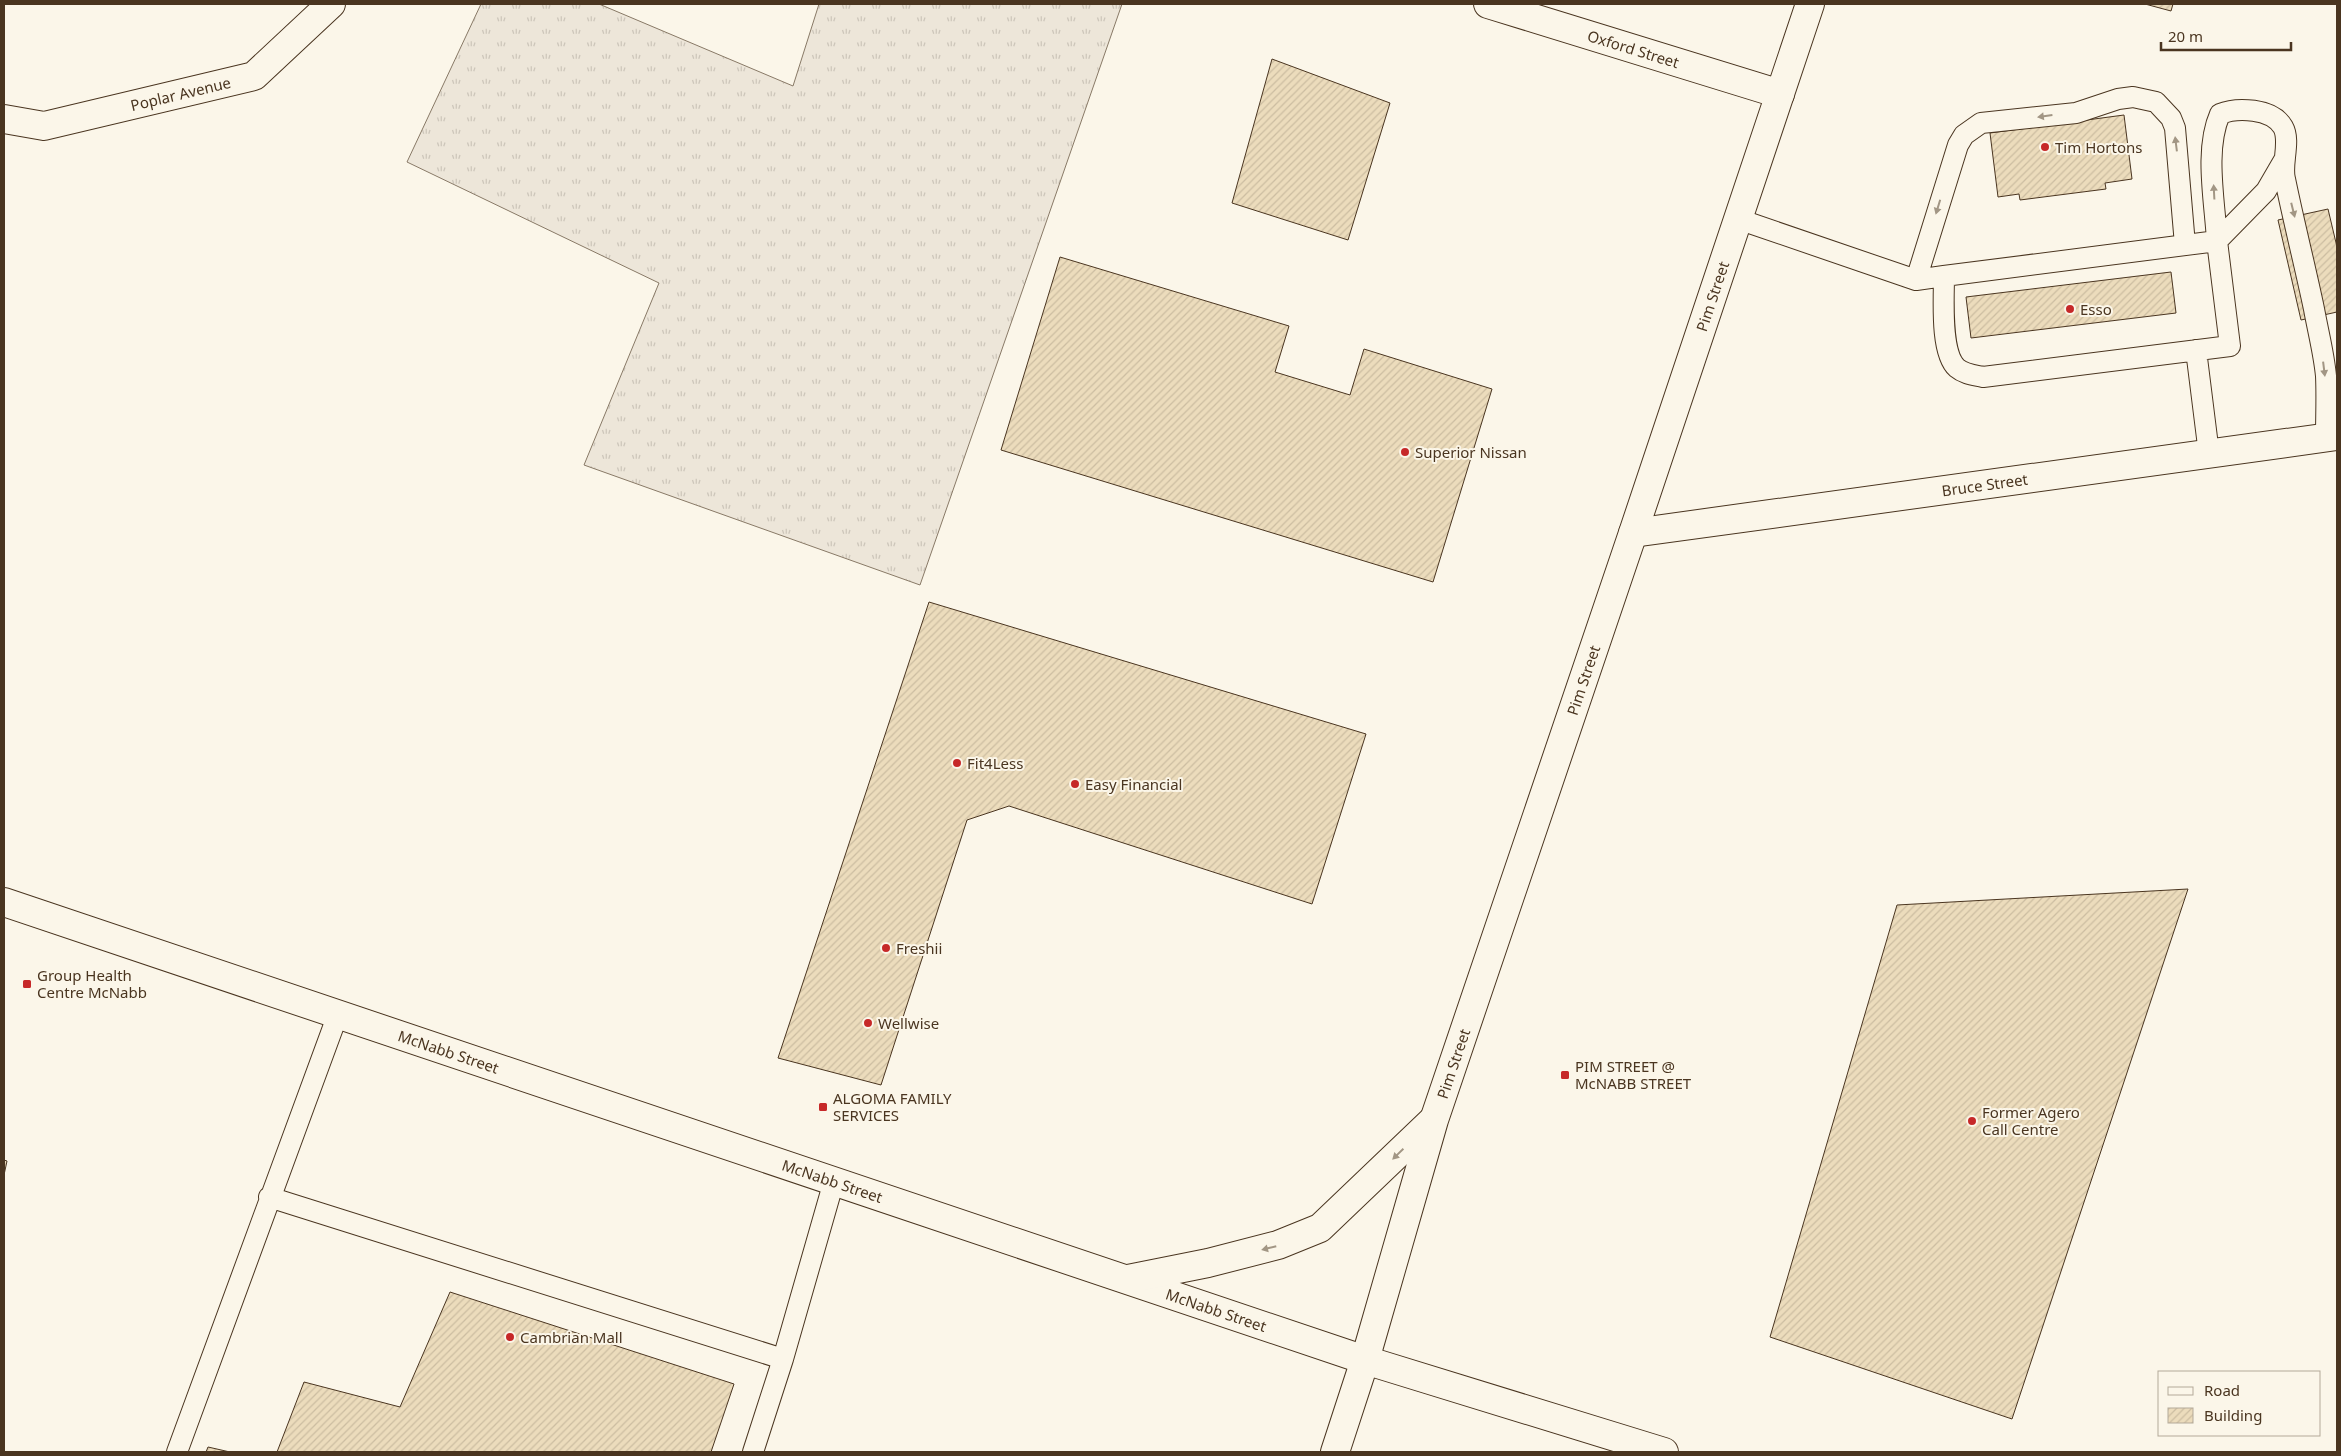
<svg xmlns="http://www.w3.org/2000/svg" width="2341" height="1456" font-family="'Noto Sans',sans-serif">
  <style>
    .grass { fill: url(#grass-tufts); stroke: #887966 }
    .building { fill: url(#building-hatch); stroke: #4a3520 }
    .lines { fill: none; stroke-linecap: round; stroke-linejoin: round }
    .service-casing { stroke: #4a3520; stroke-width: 22 }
    .minor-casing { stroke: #4a3520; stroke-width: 30 }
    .secondary-casing { stroke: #4a3520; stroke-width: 30 }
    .service { stroke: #fbf6e9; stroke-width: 20 }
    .minor { stroke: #fbf6e9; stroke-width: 28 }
    .secondary { stroke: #fbf6e9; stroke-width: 28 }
    .oneway { fill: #a29684 }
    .poi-dot { fill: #c62828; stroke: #fbf6e9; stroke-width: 2 }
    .labels { text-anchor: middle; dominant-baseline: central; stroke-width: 4; stroke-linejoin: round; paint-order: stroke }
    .street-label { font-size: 15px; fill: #4a3520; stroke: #fbf6e9 }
    .poi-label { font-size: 15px; fill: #4a3520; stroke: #fbf6e9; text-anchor: start }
  </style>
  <defs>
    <pattern id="grass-tufts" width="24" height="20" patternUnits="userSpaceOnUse" patternTransform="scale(1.25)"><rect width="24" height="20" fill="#ede6d9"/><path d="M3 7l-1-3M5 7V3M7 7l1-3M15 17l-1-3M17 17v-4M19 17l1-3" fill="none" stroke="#cdc6ba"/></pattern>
    <pattern id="building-hatch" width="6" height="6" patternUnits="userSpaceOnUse" patternTransform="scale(1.25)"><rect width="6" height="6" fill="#ecdcbc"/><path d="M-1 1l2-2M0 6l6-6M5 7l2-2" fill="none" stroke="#ccbda1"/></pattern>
  </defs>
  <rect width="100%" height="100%" fill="#fbf6e9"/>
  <!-- grass -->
  <path class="grass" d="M 481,4 L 599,4 L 793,86 L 819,4 L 1122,4 L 920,585 L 584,465 L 659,283 L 407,162 Z"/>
  <!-- building -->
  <path class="building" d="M 2145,4 L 2173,4 L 2171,11 Z
    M 1272,59 L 1390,103 L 1348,240 L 1232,203 Z
    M 2124,115 L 2132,179 L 2105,183 L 2106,189 L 2020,200 L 2019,194 L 1998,197 L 1990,133 Z
    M 2328,209 L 2337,247 L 2337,312 L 2301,320 L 2278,220 Z
    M 1060,257 L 1289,326 L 1275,372 L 1350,395 L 1364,349 L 1492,389 L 1433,582 L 1001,450 Z
    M 2171,272 L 2176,313 L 1971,338 L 1966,297 Z
    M 929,602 L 1366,734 L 1312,904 L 1009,806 L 967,820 L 881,1085 L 778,1058 Z
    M 2188,889 L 2012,1419 L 1770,1337 L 1897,905 Z
    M 4,1160 L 7,1161 L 4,1175 Z
    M 450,1292 L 734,1384 L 711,1452 L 277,1452 L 304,1382 L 400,1407 Z
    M 208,1447 L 230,1452 L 206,1452 Z"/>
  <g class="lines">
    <!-- service casing -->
    <g class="service-casing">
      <path id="service" d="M 1738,219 L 1916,280 L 1944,276 L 2217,241 L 2230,346 L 1983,377 C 1974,375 1964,374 1957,368 C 1940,353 1944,298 1944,276
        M 2217,241 C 2215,202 2204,150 2220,114 C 2237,107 2272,108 2283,127 C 2291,141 2281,164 2285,179 C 2294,223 2305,266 2314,309 C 2318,331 2324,354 2326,376 C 2327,396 2326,417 2326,437
        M 2217,241 L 2266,191 L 2284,160
        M 1916,280 L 1958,145 L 1964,135 L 1981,123 L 2076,113 L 2118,99 L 2133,97 L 2156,102 L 2171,118 L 2175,128 L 2185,245
        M 2196,350 L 2209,454
        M 269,1197 L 783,1359
        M 177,1452 L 338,1014
        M 753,1452 L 783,1359 L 834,1181"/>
    </g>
    <!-- minor casing -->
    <g class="minor-casing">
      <g id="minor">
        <path id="s1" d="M 1488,4 L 1780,94"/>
        <path id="s2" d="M 4,119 L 44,126 L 254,76 L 331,4"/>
      </g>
    </g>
    <!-- secondary casing -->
    <g class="secondary-casing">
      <g id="secondary">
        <path id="s3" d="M 1633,533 L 2337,436"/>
        <path id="s4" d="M 4,902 L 1365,1360 L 1664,1452"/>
        <path d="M 1128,1279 L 1208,1263 L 1278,1245 L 1320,1228 L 1432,1121"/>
        <path id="s5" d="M 1335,1452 L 1365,1360 L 1434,1120 L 1633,533 L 1810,4"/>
      </g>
    </g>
    <!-- service -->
    <use href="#service" class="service"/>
    <!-- minor -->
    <use href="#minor" class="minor"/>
    <!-- secondary -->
    <use href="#secondary" class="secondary"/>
  </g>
  <!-- one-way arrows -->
  <defs><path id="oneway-solid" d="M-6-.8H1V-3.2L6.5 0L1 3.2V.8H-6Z" transform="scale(1.25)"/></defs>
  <g class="oneway">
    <use href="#oneway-solid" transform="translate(2045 116) rotate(172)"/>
    <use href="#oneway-solid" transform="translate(2176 144) rotate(-97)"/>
    <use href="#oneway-solid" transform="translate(2214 192) rotate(-93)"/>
    <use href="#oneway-solid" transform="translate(1938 207) rotate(107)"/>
    <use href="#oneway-solid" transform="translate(2293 210) rotate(76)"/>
    <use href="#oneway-solid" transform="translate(2324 369) rotate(83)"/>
    <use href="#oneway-solid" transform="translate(1398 1154) rotate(136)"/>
    <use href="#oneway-solid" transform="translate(1269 1248) rotate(166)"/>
  </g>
  <!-- markers -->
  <g class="poi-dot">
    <circle cx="2045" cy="147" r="5"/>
    <circle cx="2070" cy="309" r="5"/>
    <circle cx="1405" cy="452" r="5"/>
    <circle cx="957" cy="763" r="5"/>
    <circle cx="1075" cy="784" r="5"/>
    <circle cx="886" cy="948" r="5"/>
    <rect x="22" y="979" width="10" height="10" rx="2.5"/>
    <circle cx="868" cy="1023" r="5"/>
    <rect x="1560" y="1070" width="10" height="10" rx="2.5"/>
    <rect x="818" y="1102" width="10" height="10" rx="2.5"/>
    <circle cx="1972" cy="1121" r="5"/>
    <circle cx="510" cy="1337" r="5"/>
  </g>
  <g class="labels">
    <!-- street labels -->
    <g class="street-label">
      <text stroke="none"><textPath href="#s1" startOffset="152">Oxford Street</textPath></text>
      <text stroke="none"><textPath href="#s2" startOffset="181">Poplar Avenue</textPath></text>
      <text stroke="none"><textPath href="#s5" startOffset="1216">Pim Street</textPath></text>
      <text stroke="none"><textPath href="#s3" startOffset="355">Bruce Street</textPath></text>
      <text stroke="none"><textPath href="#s5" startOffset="811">Pim Street</textPath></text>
      <text stroke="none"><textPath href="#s4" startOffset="469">McNabb Street</textPath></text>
      <text stroke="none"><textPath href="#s5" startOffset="406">Pim Street</textPath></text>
      <text stroke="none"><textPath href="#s4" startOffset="874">McNabb Street</textPath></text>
      <text stroke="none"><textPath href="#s4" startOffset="1279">McNabb Street</textPath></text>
    </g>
    <!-- poi labels -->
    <g class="poi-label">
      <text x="2055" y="147">Tim Hortons</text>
      <text x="2080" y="309">Esso</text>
      <text x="1415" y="452">Superior Nissan</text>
      <text x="967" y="763">Fit4Less</text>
      <text x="1085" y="784">Easy Financial</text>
      <text x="896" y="948">Freshii</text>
      <text x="37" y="975">Group Health<tspan x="37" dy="17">Centre McNabb</tspan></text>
      <text x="878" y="1023">Wellwise</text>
      <text x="1575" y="1066">PIM STREET @<tspan x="1575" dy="17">McNABB STREET</tspan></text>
      <text x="833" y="1098">ALGOMA FAMILY<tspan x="833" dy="17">SERVICES</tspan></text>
      <text x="1982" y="1112">Former Agero<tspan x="1982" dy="17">Call Centre</tspan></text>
      <text x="520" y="1337">Cambrian Mall</text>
    </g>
  </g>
  <!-- border -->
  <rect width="2341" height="1456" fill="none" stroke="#4a3520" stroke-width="10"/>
  <!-- legend -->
  <rect x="2158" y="1371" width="162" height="65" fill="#fbf6e9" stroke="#b4a999"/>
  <rect x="2168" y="1387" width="25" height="8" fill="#fbf6e9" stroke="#b4a999"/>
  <text x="2204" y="1396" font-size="15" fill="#4a3520">Road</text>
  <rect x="2168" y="1408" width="25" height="15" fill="url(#building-hatch)" stroke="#b4a999"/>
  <text x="2204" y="1421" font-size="15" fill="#4a3520">Building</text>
  <!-- scale -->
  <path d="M2161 42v8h130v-8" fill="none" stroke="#4a3520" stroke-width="2.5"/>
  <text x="2168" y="42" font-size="15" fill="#4a3520" stroke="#fbf6e9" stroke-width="4" paint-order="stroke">20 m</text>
</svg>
